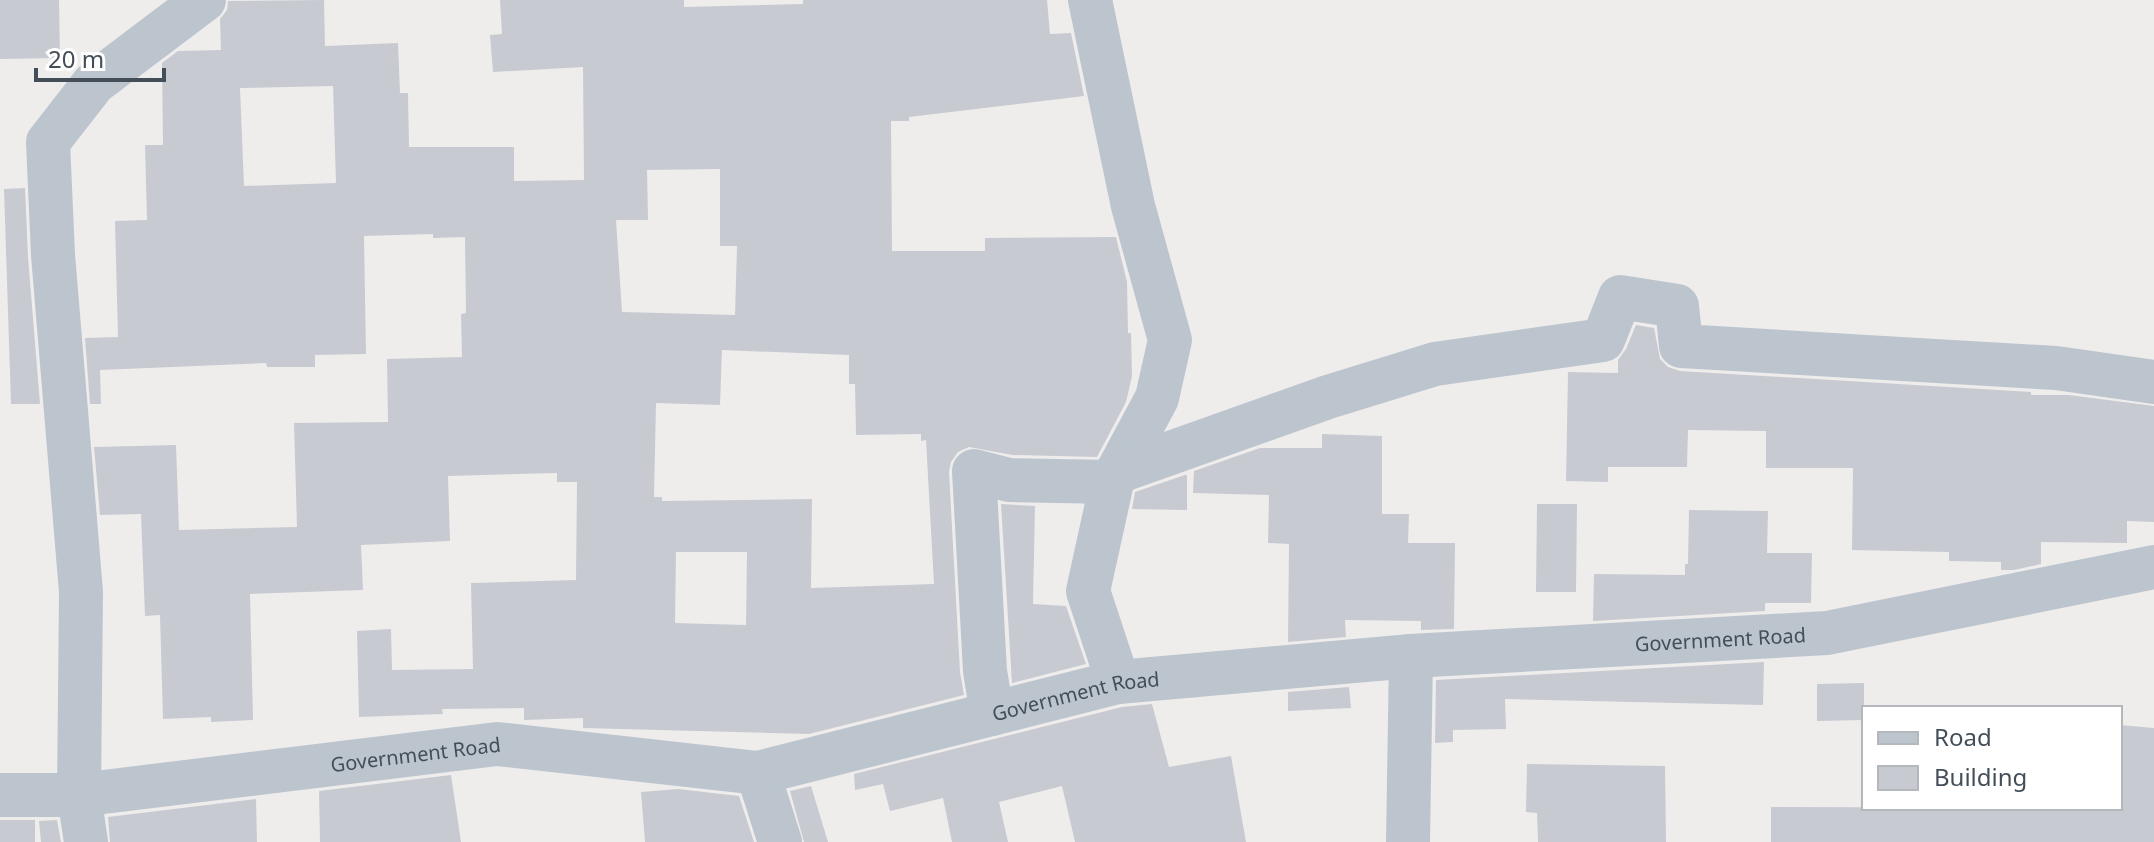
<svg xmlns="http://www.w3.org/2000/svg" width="2154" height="842" font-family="'Noto Sans',sans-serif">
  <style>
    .building { fill: #c8cad2; fill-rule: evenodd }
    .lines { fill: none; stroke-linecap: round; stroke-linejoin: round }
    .minor { stroke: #bcc5ce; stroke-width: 44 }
    .labels { text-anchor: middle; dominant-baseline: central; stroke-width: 6; stroke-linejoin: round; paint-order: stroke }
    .street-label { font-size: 20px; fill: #444e59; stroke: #fff }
  </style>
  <rect width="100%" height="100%" fill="#efecec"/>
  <!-- building -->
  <path class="building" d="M 0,0 L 59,0 L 60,58 L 0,59 Z
    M 324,0 L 325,46 L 398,43 L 400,93 L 408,93 L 409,147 L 514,147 L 514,181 L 584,180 L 583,67 L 493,72 L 490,35 L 502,34 L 500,0 L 684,0 L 684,7 L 803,4 L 803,0 L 1047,0 L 1050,34 L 1071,33 L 1084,96 L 909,117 L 909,121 L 891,121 L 892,251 L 985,251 L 985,238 L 1116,237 L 1127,282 L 1128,333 L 1131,333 L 1132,376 L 1126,402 L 1097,457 L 1012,455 L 969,447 L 958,452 L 951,462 L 949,472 L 960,672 L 964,695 L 809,734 L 583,728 L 583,718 L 524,720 L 524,708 L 442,709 L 443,714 L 359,717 L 357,631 L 391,629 L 392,670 L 473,669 L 471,583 L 576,580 L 577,482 L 557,482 L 557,473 L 448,476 L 450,541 L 361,545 L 363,590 L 250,594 L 253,720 L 211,722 L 211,717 L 163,719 L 160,615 L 145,616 L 141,514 L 100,515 L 94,447 L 176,445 L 179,530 L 297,527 L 294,423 L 388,422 L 387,359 L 462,357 L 461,314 L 466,313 L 465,237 L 433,238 L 433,234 L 364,236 L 366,354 L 315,355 L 315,367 L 267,367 L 266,363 L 100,370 L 101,404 L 90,404 L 85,338 L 118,337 L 115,221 L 147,220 L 145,145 L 163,145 L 162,63 L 178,51 L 221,50 L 220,19 L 227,10 L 228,1 ZM 333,86 L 336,183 L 244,186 L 240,88 ZM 720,169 L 720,246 L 737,246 L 735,315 L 622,312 L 616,220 L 648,220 L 647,170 ZM 722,350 L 849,355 L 849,384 L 855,384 L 856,435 L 921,434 L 921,441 L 926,440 L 934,584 L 811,588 L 812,499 L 662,501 L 662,497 L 654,497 L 656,403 L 720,405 ZM 676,552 L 747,552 L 746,625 L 675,623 Z
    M 25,188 L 28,257 L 40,404 L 11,404 L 4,189 Z
    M 1636,325 L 1654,328 L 1660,359 L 1668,367 L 1680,371 L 2031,392 L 2031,395 L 2069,395 L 2154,406 L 2154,522 L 2127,521 L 2127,543 L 2041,542 L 2041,564 L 2014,570 L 2001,570 L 2001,562 L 1949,561 L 1949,552 L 1852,550 L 1853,468 L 1766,468 L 1766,431 L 1688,430 L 1687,467 L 1608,467 L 1608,482 L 1566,481 L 1568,372 L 1618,373 L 1618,360 L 1626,349 Z
    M 1322,434 L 1382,436 L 1382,514 L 1409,514 L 1408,543 L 1455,543 L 1454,629 L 1421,630 L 1421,621 L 1345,620 L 1346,637 L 1288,642 L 1289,544 L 1268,543 L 1269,495 L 1193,493 L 1194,471 L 1260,448 L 1322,448 Z
    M 1185,475 L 1187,475 L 1187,510 L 1132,509 L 1135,492 Z
    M 1001,504 L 1035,506 L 1033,604 L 1066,606 L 1086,664 L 1012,683 Z
    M 1537,504 L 1577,504 L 1576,592 L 1536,592 Z
    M 1689,510 L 1768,511 L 1767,553 L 1812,553 L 1811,603 L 1765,603 L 1765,611 L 1593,621 L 1594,574 L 1685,575 L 1685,564 L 1688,564 Z
    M 1764,662 L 1763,705 L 1505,699 L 1506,729 L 1453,730 L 1453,742 L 1435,743 L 1436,680 Z
    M 1864,683 L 1864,720 L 1817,721 L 1817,684 Z
    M 1349,687 L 1351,708 L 1288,711 L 1288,692 Z
    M 1152,704 L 1169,767 L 1231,756 L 1246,842 L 1075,842 L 1062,786 L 999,802 L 1008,842 L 952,842 L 943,798 L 890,811 L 883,784 L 855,790 L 854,774 L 1122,707 Z
    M 2120,725 L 2154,728 L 2154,842 L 1771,842 L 1771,807 L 2120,808 Z
    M 1527,764 L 1665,766 L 1666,842 L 1538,842 L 1537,813 L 1526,812 Z
    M 451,775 L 461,842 L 320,842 L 319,791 Z
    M 811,786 L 828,842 L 804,842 L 790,791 Z
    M 678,789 L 739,796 L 754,842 L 645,842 L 641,792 Z
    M 256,799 L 257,842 L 110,842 L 108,817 Z
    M 0,820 L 35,820 L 35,842 L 0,842 Z
    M 57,820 L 61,842 L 41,842 L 39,821 Z"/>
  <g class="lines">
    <!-- minor -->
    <g class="minor">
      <path d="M 1090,0 L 1133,206 L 1170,340 L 1157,398 L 1112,482 L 1088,591 L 1118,682"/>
      <path d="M 1117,472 L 1328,397 L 1435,364 L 1603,340 L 1620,297 L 1677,306 L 1681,346 L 2056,368 L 2154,382"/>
      <path d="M 992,714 L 985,671 L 974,471 L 1009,480 L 1112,482"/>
      <path d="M 758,773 L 780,842"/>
      <path id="s1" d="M 0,795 L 79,795 L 497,744 L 758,773 L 1118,682 L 1411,656 L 1827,633 L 2154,567"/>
      <path d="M 86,842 L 79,795 L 81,592 L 53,255 L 48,142 L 94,83 L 204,0"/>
      <path d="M 1408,842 L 1411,656"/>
    </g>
  </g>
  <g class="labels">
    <!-- street labels -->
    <g class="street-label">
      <text stroke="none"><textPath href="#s1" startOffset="1738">Government Road</textPath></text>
      <text stroke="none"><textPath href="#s1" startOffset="1090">Government Road</textPath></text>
      <text stroke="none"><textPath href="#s1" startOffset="418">Government Road</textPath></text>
    </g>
  </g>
  <!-- legend -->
  <rect x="1862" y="706" width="260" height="104" fill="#ffffff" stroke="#b4b8bd" stroke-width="2"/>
  <rect x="1878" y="732" width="40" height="12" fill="#bcc5ce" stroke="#b4b8bd" stroke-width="2"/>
  <text x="1934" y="746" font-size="24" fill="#444e59">Road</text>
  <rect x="1878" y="766" width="40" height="24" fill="#c8cad2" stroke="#b4b8bd" stroke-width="2"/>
  <text x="1934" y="786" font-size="24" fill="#444e59">Building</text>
  <!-- scale -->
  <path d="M36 68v12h128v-12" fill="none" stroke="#444e59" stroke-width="4"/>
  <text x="48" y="68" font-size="24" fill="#444e59" stroke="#ffffff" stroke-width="6" paint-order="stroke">20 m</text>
</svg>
